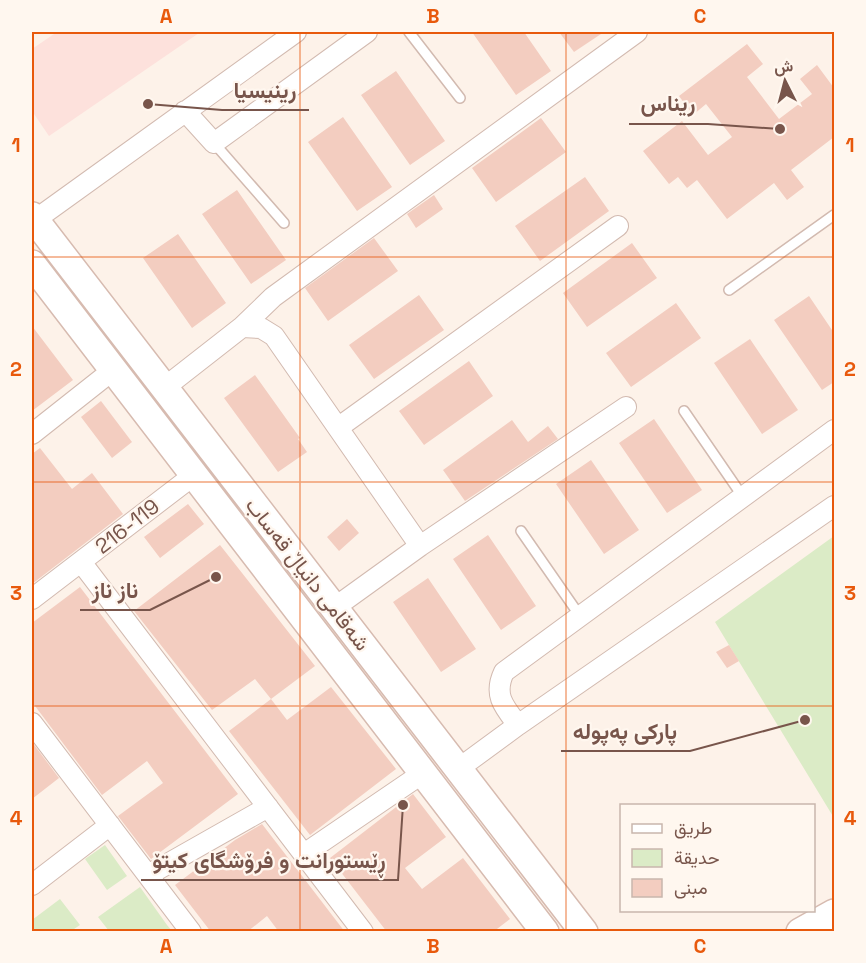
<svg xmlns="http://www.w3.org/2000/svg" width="866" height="963" font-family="'Space Grotesk',Vazirmatn,sans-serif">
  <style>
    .commercial { fill: #fde1dc }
    .green { fill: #dbebc6 }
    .building { fill: #f3cdc0 }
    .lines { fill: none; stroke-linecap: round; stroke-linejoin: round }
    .lane-casing { stroke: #d2bab0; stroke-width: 12 }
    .street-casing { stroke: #d2bab0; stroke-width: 22 }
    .secondary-casing { stroke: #d7bbb0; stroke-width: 30 }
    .lane { stroke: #fff; stroke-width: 9 }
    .street { stroke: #fff; stroke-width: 20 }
    .secondary { stroke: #fff; stroke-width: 27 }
    .grid { fill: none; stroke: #e8590c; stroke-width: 1.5; stroke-opacity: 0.55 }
    .labels { text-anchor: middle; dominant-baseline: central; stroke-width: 4.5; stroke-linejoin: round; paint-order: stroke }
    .street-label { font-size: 21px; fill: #78554b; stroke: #fff7ef }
    .leader { fill: none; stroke: #78554b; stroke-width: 2 }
    .callout-dot { fill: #78554b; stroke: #fff7ef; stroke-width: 2 }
    .callout-label { font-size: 22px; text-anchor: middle; font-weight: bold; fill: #78554b; stroke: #fff7ef; stroke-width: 4.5; stroke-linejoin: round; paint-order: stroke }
    .neatline { fill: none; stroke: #e8590c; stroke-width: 2 }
    .grid-label { font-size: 20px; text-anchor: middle; font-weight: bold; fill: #e8590c }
  </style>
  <rect width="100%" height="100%" fill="#fdf2e9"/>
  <!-- commercial -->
  <path class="commercial" d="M 57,32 L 199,32 L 199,33 L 49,136 L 32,111 L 32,49 Z"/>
  <!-- green -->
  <path class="green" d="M 834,536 L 834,818 L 715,622 Z
    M 105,845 L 127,876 L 107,890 L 85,859 Z
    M 140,887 L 167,925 L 172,931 L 109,931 L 98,917 Z
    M 60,899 L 80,925 L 71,931 L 32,931 L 32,920 Z"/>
  <!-- building -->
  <path class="building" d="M 472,32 L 524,32 L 551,71 L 516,95 Z
    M 559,32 L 604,32 L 574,52 Z
    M 747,44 L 763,64 L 747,77 L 779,119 L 812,94 L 800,79 L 817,65 L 834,88 L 834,137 L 791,170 L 804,187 L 787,200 L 774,183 L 727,219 L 697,180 L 687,188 L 678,177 L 669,184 L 643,151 L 682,121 L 708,155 L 732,137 L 706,104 L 693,115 L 679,96 Z
    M 396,71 L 445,141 L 410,165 L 361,95 Z
    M 343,117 L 392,187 L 357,211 L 308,142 Z
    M 541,118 L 566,152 L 496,202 L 472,168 Z
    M 585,177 L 609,211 L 540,261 L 515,226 Z
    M 237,190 L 286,260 L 251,284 L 202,214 Z
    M 434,195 L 443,209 L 416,228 L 407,214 Z
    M 178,234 L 226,303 L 192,328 L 143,258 Z
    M 374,238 L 398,271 L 328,321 L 305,288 Z
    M 632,243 L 657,278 L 587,327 L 563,293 Z
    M 419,295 L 444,330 L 374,379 L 349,345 Z
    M 809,296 L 834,333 L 834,382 L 822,390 L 774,320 Z
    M 676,303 L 701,338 L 631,387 L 606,353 Z
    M 32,326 L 73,380 L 32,411 Z
    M 750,339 L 798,410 L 762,434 L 714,363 Z
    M 469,361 L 493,396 L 424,445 L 399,411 Z
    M 255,375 L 300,438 L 298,439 L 307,452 L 278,472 L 224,398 Z
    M 101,401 L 132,442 L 112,458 L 81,417 Z
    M 654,419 L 702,490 L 667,513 L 619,443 Z
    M 512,420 L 528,442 L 548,426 L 558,439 L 465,501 L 443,470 Z
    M 40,448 L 72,489 L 92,473 L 123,514 L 32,584 L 32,454 Z
    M 591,460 L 639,530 L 604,554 L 556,484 Z
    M 188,504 L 204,524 L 160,558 L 144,537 Z
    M 347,519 L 359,533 L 339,551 L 327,537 Z
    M 488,535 L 536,606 L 501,630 L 453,559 Z
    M 220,545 L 315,666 L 271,699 L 255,679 L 212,710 L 134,611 Z
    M 428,578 L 476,649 L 441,672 L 393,602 Z
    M 80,587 L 238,794 L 151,859 L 118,816 L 163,783 L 147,761 L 102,795 L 32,702 L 32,623 Z
    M 729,645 L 739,661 L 727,668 L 716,652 Z
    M 331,687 L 396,769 L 310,835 L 229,731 L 271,699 L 287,720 Z
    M 32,742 L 59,778 L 32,799 Z
    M 413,794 L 446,837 L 405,868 L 422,889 L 463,858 L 510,919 L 493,932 L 387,932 L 330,858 Z
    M 262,824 L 309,885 L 345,932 L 279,932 L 267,916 L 247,932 L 211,932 L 175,885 L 235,840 Z"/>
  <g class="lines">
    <!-- lane casing -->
    <g class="lane-casing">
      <path id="lane" d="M 409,32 L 460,98
        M 214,143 L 284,223
        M 729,290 L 834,215
        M 684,411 L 743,497
        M 521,531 L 580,616"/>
    </g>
    <!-- street casing -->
    <g class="street-casing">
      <path id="street" d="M 185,111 L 214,143 L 367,32
        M 35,220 L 296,32
        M 242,327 L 273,297 L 637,32
        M 164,388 L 242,327 L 261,328 L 274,336 L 420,546
        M 339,427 L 618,226
        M 32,434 L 113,370
        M 81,562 L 363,932
        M 32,599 L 194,475
        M 334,608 L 420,546 L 626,407
        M 32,723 L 191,932
        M 518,725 C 504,707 493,695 504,672 L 834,430
        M 458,769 L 518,725 L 834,506
        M 304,854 L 423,773
        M 148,875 L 268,807
        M 32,885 L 110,825"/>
    </g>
    <!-- secondary casing -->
    <g class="secondary-casing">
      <path id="secondary" d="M 32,216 L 584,932
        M 32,264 L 545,932
        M 800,932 L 834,913"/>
    </g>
    <!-- lane -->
    <use href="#lane" class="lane"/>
    <!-- street -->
    <use href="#street" class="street"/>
    <!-- secondary -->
    <use href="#secondary" class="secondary"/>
  </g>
  <!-- grid -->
  <path class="grid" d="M 300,32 L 300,932M 566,32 L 566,932M 32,257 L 834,257M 32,482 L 834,482M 32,706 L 834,706"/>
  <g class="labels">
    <!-- street labels -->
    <g class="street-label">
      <text transform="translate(127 526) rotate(-38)">216-119</text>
      <text transform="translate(308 574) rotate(52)">شەقامی دانیاڵ قەساب</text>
    </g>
  </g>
  <!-- callouts -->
  <path class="leader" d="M148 104L222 110H309M780 129L708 124H629M216 577L150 610H80M805 720L690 751H561M403 805L398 880H141"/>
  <g class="callout-dot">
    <circle cx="148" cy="104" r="6"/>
    <circle cx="780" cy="129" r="6"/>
    <circle cx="216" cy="577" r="6"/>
    <circle cx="805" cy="720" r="6"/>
    <circle cx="403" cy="805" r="6"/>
  </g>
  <g class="callout-label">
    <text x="265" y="98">رينيسيا</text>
    <text x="668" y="111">ريناس</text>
    <text x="115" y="598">ناز ناز</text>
    <text x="625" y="739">پارکی پەپولە</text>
    <text x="269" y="868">ڕێستورانت و فرۆشگای کیتۆ</text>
  </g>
  <!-- border -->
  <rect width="866" height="963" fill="none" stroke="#fff7ef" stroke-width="66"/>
  <!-- legend -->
  <rect x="620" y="804" width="195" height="108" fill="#fff7ef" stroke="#c9b6ad" stroke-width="1.5"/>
  <rect x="632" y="824" width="30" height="9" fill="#ffffff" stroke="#c9b6ad" stroke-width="1.5"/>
  <text x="674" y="834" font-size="18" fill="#78554b">طريق</text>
  <rect x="632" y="849" width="30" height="18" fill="#dbebc6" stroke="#c9b6ad" stroke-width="1.5"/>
  <text x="674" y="864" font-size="18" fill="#78554b">حديقة</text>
  <rect x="632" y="879" width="30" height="18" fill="#f3cdc0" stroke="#c9b6ad" stroke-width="1.5"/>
  <text x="674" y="894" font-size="18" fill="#78554b">مبنى</text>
  <!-- north arrow -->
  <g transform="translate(785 81) rotate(354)" stroke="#fff7ef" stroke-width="4.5" paint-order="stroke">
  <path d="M0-4.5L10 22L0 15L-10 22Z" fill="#78554b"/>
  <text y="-9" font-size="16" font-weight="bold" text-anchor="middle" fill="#78554b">ش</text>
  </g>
  <rect x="33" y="33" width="800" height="897" class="neatline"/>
  <g class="grid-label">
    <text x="166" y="23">A</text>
    <text x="433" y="23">B</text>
    <text x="700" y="23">C</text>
    <text x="16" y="152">1</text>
    <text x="850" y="152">1</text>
    <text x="16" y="376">2</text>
    <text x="850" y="376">2</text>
    <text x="16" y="600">3</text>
    <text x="850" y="600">3</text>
    <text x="16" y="825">4</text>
    <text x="850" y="825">4</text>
    <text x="166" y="953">A</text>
    <text x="433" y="953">B</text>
    <text x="700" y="953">C</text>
  </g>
</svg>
